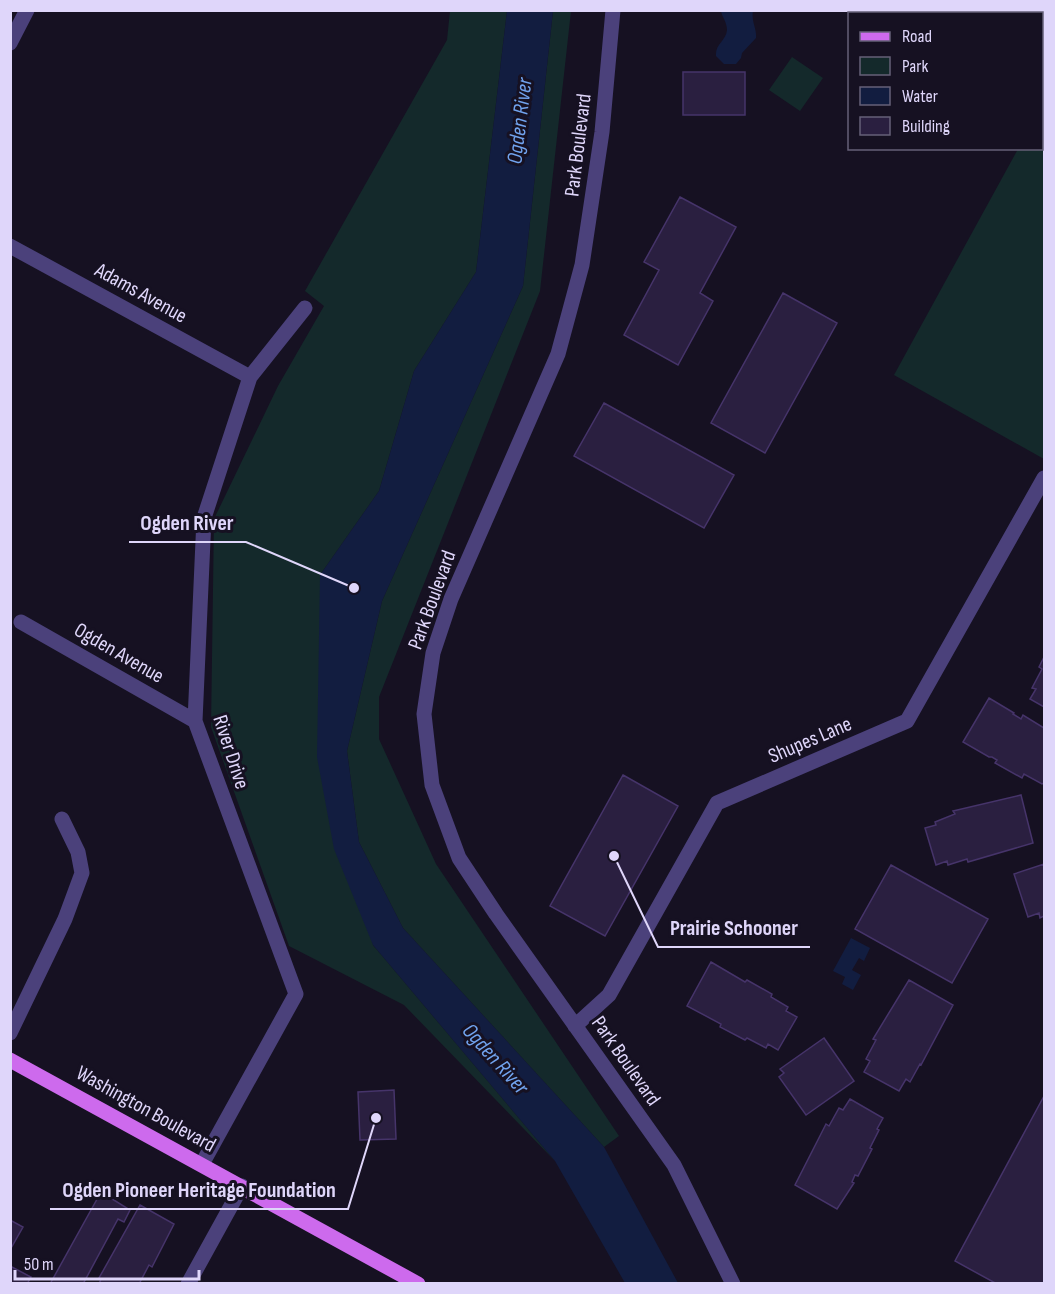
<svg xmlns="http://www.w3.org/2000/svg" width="1055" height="1294" font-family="'Sofia Sans Condensed',sans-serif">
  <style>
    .green { fill: #14292b }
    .water { fill: #121d40 }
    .building { fill: #2a1f40; stroke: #46346a; stroke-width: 1.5 }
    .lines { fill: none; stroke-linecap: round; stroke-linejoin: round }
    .minor { stroke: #4b417b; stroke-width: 15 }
    .major { stroke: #cd6aed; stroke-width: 15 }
    .labels { text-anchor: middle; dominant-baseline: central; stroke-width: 6; stroke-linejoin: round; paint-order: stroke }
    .street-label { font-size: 21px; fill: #dfd6fa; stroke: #161122 }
    .water-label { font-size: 22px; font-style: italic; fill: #71a3ee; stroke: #161122 }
    .leader { fill: none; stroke: #dfd6fa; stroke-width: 2 }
    .callout-dot { fill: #dfd6fa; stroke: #161122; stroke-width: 2 }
    .callout-label { font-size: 22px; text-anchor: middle; font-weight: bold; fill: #dfd6fa; stroke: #161122; stroke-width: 6; stroke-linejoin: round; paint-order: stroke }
  </style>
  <rect width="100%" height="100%" fill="#161122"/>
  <!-- green -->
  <path class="green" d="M 450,11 L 507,11 L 476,272 L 414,371 L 379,491 L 320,575 L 373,945 L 555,1161 L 404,1005 L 289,946 L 211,727 L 214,519 L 278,386 L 324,306 L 305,291 L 447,40 Z
    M 553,11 L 571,11 L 540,291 L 379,697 L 379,739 L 436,864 L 619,1136 L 604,1147 L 403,928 L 359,842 L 347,751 L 382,601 L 523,286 Z
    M 1002,11 L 1044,11 L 1044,459 L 894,375 L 1018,149 L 1042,148 L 1042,14 L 1000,13 Z
    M 792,57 L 823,78 L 800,111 L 769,90 Z"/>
  <!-- water -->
  <path class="water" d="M 507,11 L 553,11 L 523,286 L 382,601 L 347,751 L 359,842 L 403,928 L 604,1147 L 678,1283 L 625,1283 L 555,1161 L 373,945 L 334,849 L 317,757 L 320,575 L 379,491 L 414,371 L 476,272 Z
    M 721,11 L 753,11 C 751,21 757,29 756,38 L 742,53 L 741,58 L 736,64 L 724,64 L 716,56 C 715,44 726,41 727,30 C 727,22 722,17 721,11 Z
    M 851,938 L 870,948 L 864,961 L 859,958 L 852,970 L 861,975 L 853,990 L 842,984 L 845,977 L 833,971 Z"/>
  <!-- building -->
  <path class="building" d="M 683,72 L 745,72 L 745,115 L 683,115 Z
    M 680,197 L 736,227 L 700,293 L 713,301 L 678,365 L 624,335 L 659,270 L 644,262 Z
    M 783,293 L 837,323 L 765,453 L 711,423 Z
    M 604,403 L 734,475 L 704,528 L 574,456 Z
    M 1044,657 L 1044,707 L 1030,699 L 1036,689 L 1032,688 L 1042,669 L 1039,667 Z
    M 989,698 L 1014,713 L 1013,714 L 1021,719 L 1023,715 L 1044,728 L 1044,783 L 1042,784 L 1024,774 L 1022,778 L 995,763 L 997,760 L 992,757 L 989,757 L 963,742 Z
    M 623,775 L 678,806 L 605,936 L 550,906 Z
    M 1021,795 L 1033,843 L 968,862 L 967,859 L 948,865 L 947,861 L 936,865 L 925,828 L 936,825 L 935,822 L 955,814 L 953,811 Z
    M 1044,864 L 1044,916 L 1040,918 L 1039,913 L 1028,917 L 1014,874 Z
    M 891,865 L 988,919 L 952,983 L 855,929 Z
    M 711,962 L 745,982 L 747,980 L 772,994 L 771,997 L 788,1007 L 786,1011 L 797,1017 L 778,1050 L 768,1044 L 766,1048 L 747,1038 L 745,1040 L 720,1027 L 721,1024 L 687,1006 Z
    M 909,980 L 953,1005 L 921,1065 L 920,1064 L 910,1082 L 906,1079 L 899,1091 L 864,1072 L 870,1061 L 866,1059 L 876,1040 L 873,1039 Z
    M 824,1038 L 854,1081 L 806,1115 L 779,1077 L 784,1073 L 780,1069 Z
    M 394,1090 L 396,1139 L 360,1140 L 358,1092 Z
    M 1044,1096 L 1044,1284 L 997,1284 L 955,1261 Z
    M 850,1099 L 883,1118 L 877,1129 L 879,1130 L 870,1148 L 872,1149 L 858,1176 L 855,1175 L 852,1182 L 854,1183 L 837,1209 L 795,1185 L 826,1124 L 829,1126 L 839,1108 L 843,1110 Z
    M 101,1192 L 130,1210 L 124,1222 L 118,1219 L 83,1284 L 50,1284 Z
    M 140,1205 L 174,1224 L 152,1267 L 149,1265 L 139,1284 L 99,1284 L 101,1279 L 99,1278 Z
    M 10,1220 L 23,1227 L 10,1250 Z
    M 10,1266 L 31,1277 L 27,1284 L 10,1284 Z"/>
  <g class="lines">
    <!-- minor -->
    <path class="minor" d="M 613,10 L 602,132 L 582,265 L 558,354 L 451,599 L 433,653 L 424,714 L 432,785 L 459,858 L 496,914 L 674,1165 L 733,1284
      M 10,43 L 27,10
      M 10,246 L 250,377
      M 21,622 L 195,721
      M 575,1026 L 609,995 L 717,803 L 907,721 L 1044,478
      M 10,1033 L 65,919 L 82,873 L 78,852 L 62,819
      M 202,1164 L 296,994 L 195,721 L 204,518 L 250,377 L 305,308
      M 188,1284 L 242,1186"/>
    <!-- major -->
    <path class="major" d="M 10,1060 L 418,1284"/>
  </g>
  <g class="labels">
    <!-- street labels -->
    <g class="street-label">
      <text transform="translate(578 145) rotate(-83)">Park Boulevard</text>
      <text transform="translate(141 293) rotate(29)">Adams Avenue</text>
      <text transform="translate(432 600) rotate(-70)">Park Boulevard</text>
      <text transform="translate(119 653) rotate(30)">Ogden Avenue</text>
      <text transform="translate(810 740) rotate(-23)">Shupes Lane</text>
      <text transform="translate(231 752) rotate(72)">River Drive</text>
      <text transform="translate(626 1061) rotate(55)">Park Boulevard</text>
      <text transform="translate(146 1109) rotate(29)">Washington Boulevard</text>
    </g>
    <!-- water labels -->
    <g class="water-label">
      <text transform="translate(520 121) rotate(-83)">Ogden River</text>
      <text transform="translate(495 1059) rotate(48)">Ogden River</text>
    </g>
  </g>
  <!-- callouts -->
  <path class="leader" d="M354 588L246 542H129M614 856L658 947H810M376 1118L348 1209H50"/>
  <g class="callout-dot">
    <circle cx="354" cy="588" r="6"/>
    <circle cx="614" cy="856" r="6"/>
    <circle cx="376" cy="1118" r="6"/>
  </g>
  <g class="callout-label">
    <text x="187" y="530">Ogden River</text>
    <text x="734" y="935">Prairie Schooner</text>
    <text x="199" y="1197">Ogden Pioneer Heritage Foundation</text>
  </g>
  <!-- border -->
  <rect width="1055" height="1294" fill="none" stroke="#dfd6fa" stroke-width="24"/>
  <!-- legend -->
  <rect x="848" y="12" width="195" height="138" fill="#161122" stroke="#666078" stroke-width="1.5"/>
  <rect x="860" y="32" width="30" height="9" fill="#cd6aed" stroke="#666078" stroke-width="1.5"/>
  <text x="902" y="42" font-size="18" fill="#dfd6fa">Road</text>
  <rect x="860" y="57" width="30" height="18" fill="#14292b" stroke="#666078" stroke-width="1.5"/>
  <text x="902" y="72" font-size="18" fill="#dfd6fa">Park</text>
  <rect x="860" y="87" width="30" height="18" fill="#121d40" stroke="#666078" stroke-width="1.5"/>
  <text x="902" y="102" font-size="18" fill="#dfd6fa">Water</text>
  <rect x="860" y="117" width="30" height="18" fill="#2a1f40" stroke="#666078" stroke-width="1.5"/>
  <text x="902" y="132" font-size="18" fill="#dfd6fa">Building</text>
  <!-- scale -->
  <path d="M15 1270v9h184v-9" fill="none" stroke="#dfd6fa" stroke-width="3"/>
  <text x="24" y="1270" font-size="18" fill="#dfd6fa" stroke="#161122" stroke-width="4.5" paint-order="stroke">50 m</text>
</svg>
